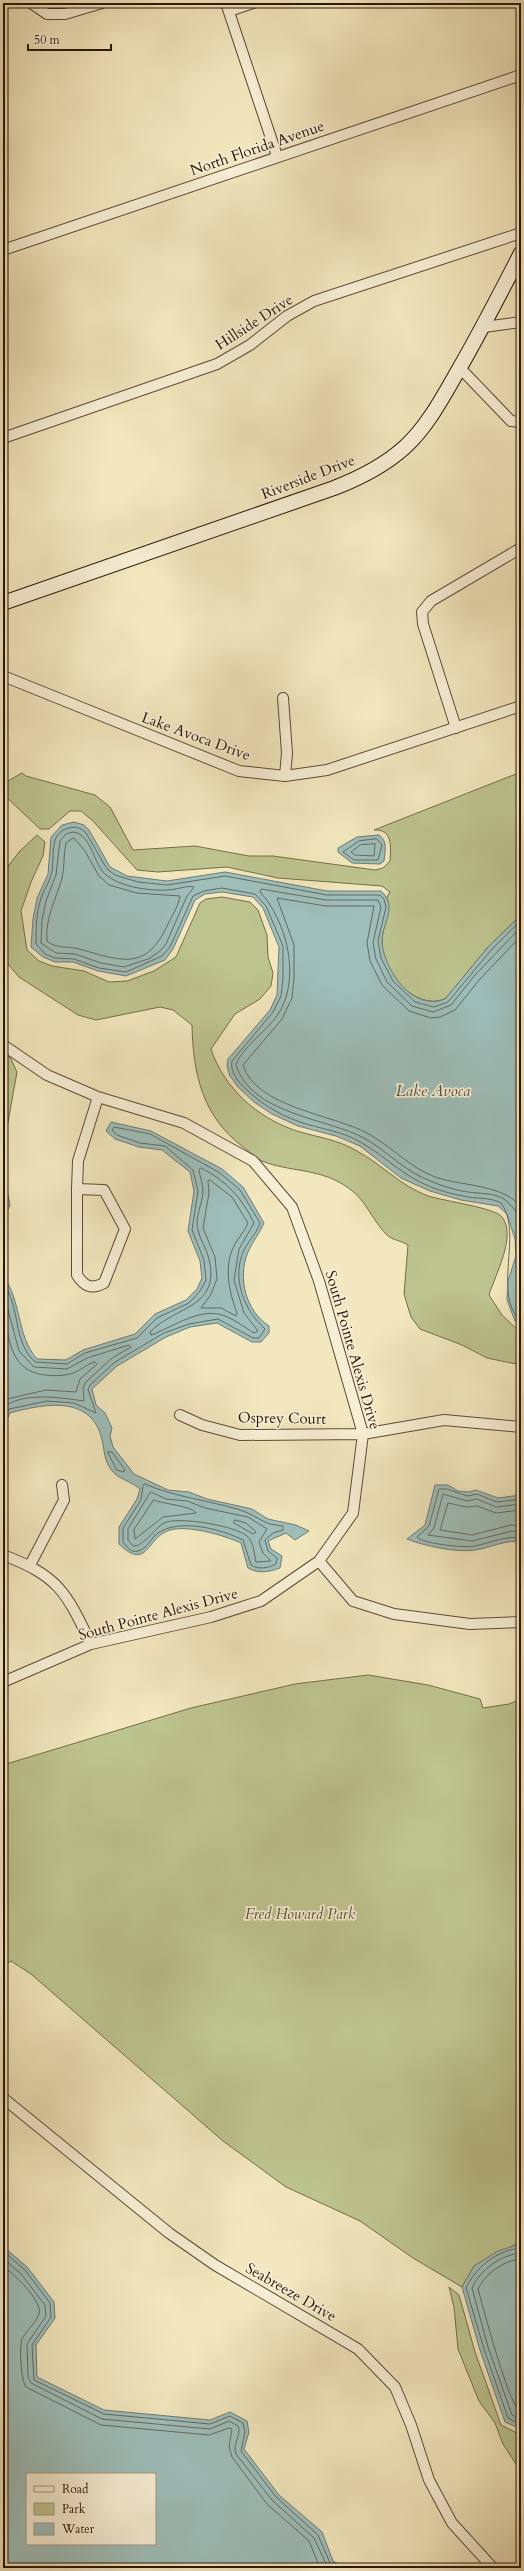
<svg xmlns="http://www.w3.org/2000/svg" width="524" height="2571" font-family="Cardo,serif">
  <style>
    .green { fill: #bdc48f; stroke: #746c4a }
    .water { fill: #9ebeba; stroke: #707a72; fill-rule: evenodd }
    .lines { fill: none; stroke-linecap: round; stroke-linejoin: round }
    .shore { stroke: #646960; stroke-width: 1 }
    .street-casing { stroke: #5c4933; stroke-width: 12 }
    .secondary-casing { stroke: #2a1405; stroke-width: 16 }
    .street { stroke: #f7efd5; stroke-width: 10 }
    .secondary { stroke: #f7efd5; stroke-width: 14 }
    .labels { text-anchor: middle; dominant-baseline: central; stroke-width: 3.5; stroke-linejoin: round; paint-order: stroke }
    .street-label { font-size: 15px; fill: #2a1405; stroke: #f7efd5 }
    .park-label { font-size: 15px; font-style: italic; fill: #5d5235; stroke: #f7efd5 }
    .water-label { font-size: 16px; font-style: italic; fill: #535044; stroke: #f7efd5 }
  </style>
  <rect width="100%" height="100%" fill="#f2e7be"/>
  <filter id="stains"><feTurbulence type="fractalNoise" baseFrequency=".005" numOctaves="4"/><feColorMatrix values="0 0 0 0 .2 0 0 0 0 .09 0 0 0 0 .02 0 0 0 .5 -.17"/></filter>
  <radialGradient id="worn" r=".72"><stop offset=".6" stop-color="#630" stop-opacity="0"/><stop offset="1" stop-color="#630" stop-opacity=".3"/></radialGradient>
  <!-- green -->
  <path class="green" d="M 521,772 L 521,915 L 489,946 L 445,999 C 415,1011 381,972 382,942 C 382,926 391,914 387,897 L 390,892 L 382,886 L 278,878 L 227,867 L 158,872 L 137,870 L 93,821 L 81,811 L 70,811 L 49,829 L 40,829 L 3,794 L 3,784 L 22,773 L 26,776 L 95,795 L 110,807 L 133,850 L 195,846 L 249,856 L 273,856 L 375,870 L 383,868 L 390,861 C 391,847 393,829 374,830 Z
    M 37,835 L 45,842 L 43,856 L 31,882 L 21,911 L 27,950 L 39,961 L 52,966 L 84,971 L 109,982 L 127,981 L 154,971 L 176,957 L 200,903 L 206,899 L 222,897 L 250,902 L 258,910 L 267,935 L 268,957 L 273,973 L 271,986 L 260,999 L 235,1014 L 211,1049 C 224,1088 257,1118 297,1131 C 317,1137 339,1140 357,1151 C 383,1165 399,1185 428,1196 C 444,1201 496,1208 502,1217 C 517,1236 495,1275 489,1295 L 502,1315 L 521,1333 L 521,1365 L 487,1358 L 462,1345 L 420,1329 L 411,1317 L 404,1294 L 408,1245 C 402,1241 392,1240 387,1235 C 370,1218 367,1199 344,1185 C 317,1168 289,1172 262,1161 C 256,1158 249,1151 243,1147 C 202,1116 193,1073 192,1025 L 173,1010 L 160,1007 L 96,1020 L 78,1015 L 19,977 L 3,958 L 3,873 L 19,852 Z
    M 3,1052 L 10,1057 L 17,1072 L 3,1150 Z
    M 368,1675 L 428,1685 L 480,1699 L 483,1708 L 509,1704 L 521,1699 L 521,2244 L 514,2245 L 474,2266 L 462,2287 L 413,2258 L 360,2221 L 286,2187 L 223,2141 L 31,1974 L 11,1961 L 6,1964 L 3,1961 L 3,1765 L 191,1708 L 295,1684 Z
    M 449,2287 L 459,2295 L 475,2352 L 501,2425 L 521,2435 L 521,2468 L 516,2464 L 503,2444 L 495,2423 L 479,2401 L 458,2349 L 454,2307 Z"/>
  <!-- water -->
  <path class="water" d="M 74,822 L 84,825 L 89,830 L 110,867 L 127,876 L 167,881 L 225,872 L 327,891 L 381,891 C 399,907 381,924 382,943 C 385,972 414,1012 445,999 L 489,946 L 521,915 L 521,1326 L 515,1321 L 507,1300 L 508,1281 L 516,1256 L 515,1239 L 507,1214 L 498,1206 L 461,1200 L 430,1191 L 401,1178 L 360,1146 L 336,1136 L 298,1126 L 272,1114 L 254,1102 L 237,1086 L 230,1076 L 227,1066 L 228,1059 L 270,1010 L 277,995 L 279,947 L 263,908 L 253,897 L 222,892 L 205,894 L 195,900 L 173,949 L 165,960 L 126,976 L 98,971 L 73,962 L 55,962 L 43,957 L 31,947 L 33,919 L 37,898 L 48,874 L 51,837 L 62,825 Z
    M 379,835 C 388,842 385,850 384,861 L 380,864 L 352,863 L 338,852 L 338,848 L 357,837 Z
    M 111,1122 L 151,1131 L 222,1169 L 243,1187 L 264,1223 C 260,1233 252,1242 248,1252 C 237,1278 246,1311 269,1326 L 269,1333 L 261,1342 L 252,1342 L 217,1323 L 190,1327 L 166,1337 L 117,1366 L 92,1389 L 96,1405 L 105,1413 L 112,1428 L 110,1436 L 113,1447 L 134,1474 L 168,1490 L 189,1492 L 207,1499 L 252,1509 L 268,1519 L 296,1525 L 309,1531 L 295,1540 L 286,1533 L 268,1541 L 271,1549 L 282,1556 L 280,1568 C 269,1572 259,1574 248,1568 L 241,1543 C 223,1535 189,1525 170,1530 C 146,1537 148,1572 119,1544 L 119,1527 L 137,1499 L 140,1489 C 132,1482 120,1479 114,1473 C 103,1462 105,1449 101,1436 C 89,1395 43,1404 10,1413 L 3,1429 L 3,1276 C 22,1301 16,1335 37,1359 L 66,1360 L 83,1350 L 135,1334 L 155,1314 L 186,1300 L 197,1289 L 202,1278 L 200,1261 L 188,1231 L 194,1191 L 190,1172 L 162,1150 L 139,1147 L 115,1139 L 106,1131 Z
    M 3,1169 L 10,1205 L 3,1220 Z
    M 435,1485 L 448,1485 L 458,1491 L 468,1492 L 476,1490 L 498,1498 L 521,1495 L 521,1542 C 507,1539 490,1548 475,1550 C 456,1553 425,1546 407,1539 L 425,1525 Z
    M 521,2244 L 521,2429 L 505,2422 L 480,2350 L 462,2287 L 474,2266 L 498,2251 Z
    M 3,2246 L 28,2268 L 54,2302 L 55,2318 L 36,2345 L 37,2377 L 104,2410 L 210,2420 L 230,2412 L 247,2421 L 249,2432 L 244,2449 L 279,2495 L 322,2532 L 333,2561 L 345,2568 L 3,2568 ZM 27,2474 L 155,2474 L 155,2544 L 27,2544 Z"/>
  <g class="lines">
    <!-- shore -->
    <path class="shore" d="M 74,832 C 92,835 93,864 106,875 C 121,887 148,891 167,890 C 176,890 187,885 194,887 L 187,896 L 166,944 L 159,952 L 148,959 L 124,967 L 101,963 L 75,954 L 56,953 L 41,943 L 42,920 L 46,901 L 56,875 L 60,841 L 66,834 Z
      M 74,838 L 85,851 L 99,876 L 109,885 L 137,893 L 180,896 C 179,905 172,916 168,924 C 146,973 120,960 79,949 C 68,946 56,949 47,941 C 45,917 56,900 62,878 C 65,867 63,855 66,843 Z
      M 377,839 L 382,845 L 378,860 L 354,860 L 343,852 L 359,841 Z
      M 375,844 L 374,856 L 355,855 L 351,852 L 360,845 Z
      M 521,920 L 492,949 L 448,1002 L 434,1007 L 415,1002 L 393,981 L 381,958 L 378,941 L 386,907 L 384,899 L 380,895 L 327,895 L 225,876 L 167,885 L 138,882 L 115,875 L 107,869 L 86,833 C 81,828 77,826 69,828 C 47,833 56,859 51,875 C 49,883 44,890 41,898 C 36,913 36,929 36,944 L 45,954 L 55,958 L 74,959 L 99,968 L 126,972 L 162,956 L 170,947 L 193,896 L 204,891 L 222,888 L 255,894 L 266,906 L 283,946 L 283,979 L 281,996 L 273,1012 L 232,1061 C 230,1072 238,1082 246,1089 C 261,1104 280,1115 300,1122 C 320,1129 343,1131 362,1143 C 388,1158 401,1175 431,1187 C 441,1191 452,1194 463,1196 C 474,1199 491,1197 501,1203 C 524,1233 491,1295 521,1321
      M 521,927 L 475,975 L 451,1005 L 433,1012 L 412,1006 L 387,982 L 376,959 L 373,943 L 381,907 L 378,900 L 326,900 L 261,889 L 260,892 C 287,921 302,980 277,1016 C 267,1030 240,1050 236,1065 C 251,1114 326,1118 364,1138 C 389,1152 403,1171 433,1182 C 442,1186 452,1189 462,1191 C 475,1194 493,1192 504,1199 C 512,1205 518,1213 521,1223
      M 521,936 L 480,979 L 455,1010 L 440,1017 L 431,1018 L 409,1011 L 382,985 L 370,961 L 367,943 L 374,906 L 326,906 L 277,898 L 294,945 L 294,978 L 292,998 L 282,1019 L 243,1065 C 255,1107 334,1115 367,1133 C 391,1146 409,1167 435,1177 C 461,1186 508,1185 521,1208
      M 201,1168 C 226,1180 242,1198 254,1223 L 239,1249 L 234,1280 L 244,1313 L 258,1331 L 254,1333 C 244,1327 230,1316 218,1314 C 195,1310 171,1328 151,1335 L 150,1332 C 175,1306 221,1308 209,1259 C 207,1249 200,1240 198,1230 C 194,1218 203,1203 203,1191 C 203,1184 200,1177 199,1170 Z
      M 210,1180 L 232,1197 L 248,1223 C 245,1231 239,1237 235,1244 C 223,1265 229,1292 237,1313 L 236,1316 L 221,1308 L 201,1308 L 210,1296 L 217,1279 L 215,1257 L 203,1228 L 209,1193 L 208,1181 Z
      M 521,1269 C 516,1285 515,1296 521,1311
      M 3,1283 C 21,1306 12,1341 35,1362 L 67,1364 L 85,1353 L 137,1338 L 157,1318 L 189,1303 L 200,1291 L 206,1280 L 204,1260 L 192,1230 L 198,1191 L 193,1170 L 165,1146 L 140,1143 L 117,1135 L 112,1130 L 114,1127 L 150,1134 L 220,1173 L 240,1190 L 260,1223 C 257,1233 249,1240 244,1250 C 231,1278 244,1310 265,1329 L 259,1338 L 253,1338 L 218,1319 L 189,1324 L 164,1333 L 115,1362 L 90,1385 L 88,1390 L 96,1413 L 74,1403 L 47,1401 L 9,1409 L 3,1422
      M 3,1291 L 19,1351 L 34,1367 L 67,1369 L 87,1358 L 129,1345 L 131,1347 L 112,1358 L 86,1382 L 83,1388 L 84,1401 C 63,1398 21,1391 3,1408
      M 3,1311 C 10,1339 9,1371 45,1375 C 52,1376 63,1376 70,1374 C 79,1372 86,1364 95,1362 L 97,1364 L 80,1379 L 76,1392 L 46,1390 L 3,1400
      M 108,1452 L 112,1452 L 125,1470 L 124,1472 L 117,1470 Z
      M 145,1484 C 175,1497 206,1500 237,1509 C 248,1512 255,1517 265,1522 C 270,1525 277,1525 283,1526 L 283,1530 L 273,1533 L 265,1540 L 268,1551 L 277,1558 L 276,1564 C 269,1568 258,1570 251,1565 L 243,1540 C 221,1529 180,1518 158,1533 C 151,1538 147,1549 138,1551 C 131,1553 127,1547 123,1542 L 123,1528 L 141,1500 L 143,1486 Z
      M 151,1492 L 166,1499 L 187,1501 L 205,1508 L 248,1517 L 267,1529 L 259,1542 L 263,1553 L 271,1561 L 256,1562 C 254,1554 254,1542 247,1536 C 236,1526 178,1516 164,1523 C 155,1528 143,1547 133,1546 L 128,1540 L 128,1529 Z
      M 521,1499 L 497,1502 L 477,1494 L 468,1496 L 447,1489 L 439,1489 L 429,1526 L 417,1537 C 423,1544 465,1548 475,1546 C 490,1543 507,1535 521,1538
      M 154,1500 C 163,1504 192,1506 196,1513 L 163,1517 L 135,1539 L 134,1530 Z
      M 521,1504 L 496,1507 L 477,1499 L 467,1501 L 443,1494 L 434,1528 L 428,1535 L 472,1541 L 512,1531 L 521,1532
      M 521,1510 L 496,1513 L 477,1506 L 466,1507 L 448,1503 L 440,1530 L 472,1535 L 511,1525 L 521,1526
      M 235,1520 L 246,1523 L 256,1532 L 253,1534 L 234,1523 Z
      M 521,2248 C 497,2250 476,2267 466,2288 L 484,2349 L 508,2418 L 521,2425
      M 3,2251 L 25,2270 L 50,2303 L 51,2317 L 32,2345 L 34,2380 L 104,2414 L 210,2424 L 230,2416 L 243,2423 L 245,2432 L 241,2451 L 276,2497 L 318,2535 L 330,2563 L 336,2568
      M 521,2253 C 500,2255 480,2270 472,2288 L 488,2347 L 512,2415 L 521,2419
      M 3,2258 L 21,2274 L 45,2305 L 46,2316 L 27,2344 L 28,2377 L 31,2383 L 102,2419 L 210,2429 L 229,2421 L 238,2426 C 242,2435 232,2444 236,2454 L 272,2500 L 314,2538 L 328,2568
      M 521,2259 C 504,2260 485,2274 478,2289 C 483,2307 509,2407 521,2413
      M 3,2266 C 15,2276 34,2292 39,2308 C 42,2318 26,2330 22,2339 C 19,2348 21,2380 26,2387 L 101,2425 L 209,2435 L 229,2428 L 232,2429 L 229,2447 L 232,2457 L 267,2504 L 309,2541 L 320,2568"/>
    <!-- street casing -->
    <g class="street-casing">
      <path id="street" d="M 31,3 L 47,14 L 65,14 L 102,3
        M 226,3 L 277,156
        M 229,11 L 253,3
        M 3,250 L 521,75
        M 484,327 L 521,322
        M 460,368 L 511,421 L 521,422
        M 3,438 L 217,364 L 250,345 L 287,316 L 314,301 L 521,233
        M 3,676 L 239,771 L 285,776 L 327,770 L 521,706
        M 283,698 L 287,753 L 285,776
        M 456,728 L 423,624 L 422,612 L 431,601 L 521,548
        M 3,1045 L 47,1075 L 98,1097 L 184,1123 L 253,1161 L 292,1207 L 319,1281 L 363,1434 L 353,1513 L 319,1561 L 261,1601 L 211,1617 L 91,1644 L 3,1682
        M 77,1189 L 104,1190 L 125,1229 L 104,1283 C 91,1290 84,1286 77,1275 Z
        M 77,1189 L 78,1161 L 98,1097
        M 180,1415 L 202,1425 L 240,1435 L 363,1434 L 444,1420 L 521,1427
        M 3,1555 C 59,1576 66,1592 91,1644
        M 319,1561 L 353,1601 L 394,1614 L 470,1624 L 521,1622
        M 30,1565 L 64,1500 L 62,1485
        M 3,2098 L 169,2233 L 215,2265 L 358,2349 L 395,2387 L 411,2425 L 429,2480 L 452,2523 L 493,2568"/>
    </g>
    <!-- secondary casing -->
    <g class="secondary-casing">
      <path id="secondary" d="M 3,603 L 334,488 C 360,478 384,466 405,447 C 428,426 444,395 459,369 C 481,331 501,292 521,253"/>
    </g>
    <!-- street -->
    <use href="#street" class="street"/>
    <!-- secondary -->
    <use href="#secondary" class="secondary"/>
  </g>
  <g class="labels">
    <!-- street labels -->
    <g class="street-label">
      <text transform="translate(257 148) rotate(-19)">North Florida Avenue</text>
      <text transform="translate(254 322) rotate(-33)">Hillside Drive</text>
      <text transform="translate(308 477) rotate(-21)">Riverside Drive</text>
      <text transform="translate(196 736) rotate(20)">Lake Avoca Drive</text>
      <text transform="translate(353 1350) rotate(74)">South Pointe Alexis Drive</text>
      <text transform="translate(282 1418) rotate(1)">Osprey Court</text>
      <text transform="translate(158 1614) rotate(-15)">South Pointe Alexis Drive</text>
      <text transform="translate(291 2292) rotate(30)">Seabreeze Drive</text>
    </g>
    <!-- park labels -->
    <g class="park-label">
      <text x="300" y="1914">Fred Howard Park</text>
    </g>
    <!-- water labels -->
    <g class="water-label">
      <text x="433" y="1091">Lake Avoca</text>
    </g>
  </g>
  <!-- margin -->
  <rect width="524" height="2571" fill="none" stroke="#f2e7be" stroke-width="16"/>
  <rect x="4" y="4" width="516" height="2563" fill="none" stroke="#2a1405" stroke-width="2"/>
  <rect x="8" y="8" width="508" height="2555" fill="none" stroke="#2a1405"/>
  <!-- legend -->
  <rect x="26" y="2473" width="130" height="72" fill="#f7efd5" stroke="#a59782"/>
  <rect x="34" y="2486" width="20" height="6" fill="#f7efd5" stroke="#a59782"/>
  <text x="62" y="2493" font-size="12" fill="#2a1405">Road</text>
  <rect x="34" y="2503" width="20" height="12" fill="#bdc48f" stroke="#a59782"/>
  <text x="62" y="2513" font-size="12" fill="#2a1405">Park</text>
  <rect x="34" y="2523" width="20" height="12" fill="#9ebeba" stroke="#a59782"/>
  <text x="62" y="2533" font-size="12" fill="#2a1405">Water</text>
  <!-- scale -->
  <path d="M28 44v6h83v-6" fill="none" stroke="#2a1405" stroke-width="2"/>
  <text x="34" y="44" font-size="12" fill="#2a1405" stroke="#f7efd5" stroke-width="3" paint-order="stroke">50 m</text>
  <rect width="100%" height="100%" filter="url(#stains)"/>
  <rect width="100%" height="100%" fill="url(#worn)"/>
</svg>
